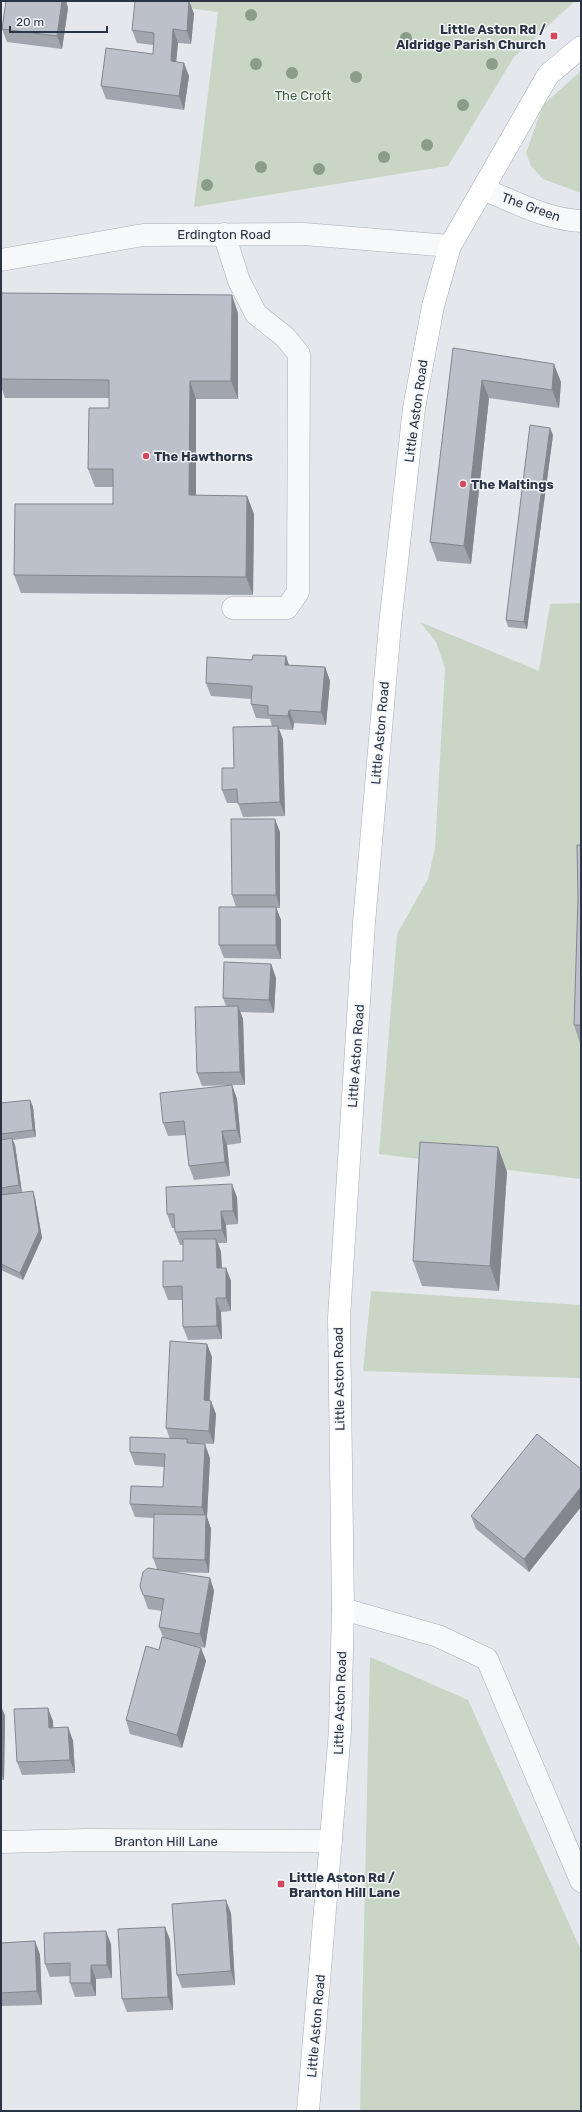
<svg xmlns="http://www.w3.org/2000/svg" width="582" height="2112" font-family="Rubik,sans-serif">
  <style>
    .green { fill: #c9d6c5 }
    .lines { fill: none; stroke-linecap: round; stroke-linejoin: round }
    .minor-casing { stroke: #a9aeb7; stroke-width: 23 }
    .major-casing { stroke: #a3abb8; stroke-width: 23 }
    .minor { stroke: #f7f8fa; stroke-width: 22 }
    .major { stroke: #fff; stroke-width: 22 }
    .tree { fill: #899d89 }
    .wall { fill: #a1a5ae }
    .shaded-wall { fill: #83868d }
    .building { fill: #bbc0ca; stroke: #83868d }
    .poi-dot { fill: #d1495b; stroke: #f4f6f9; stroke-width: 1.5 }
    .labels { text-anchor: middle; dominant-baseline: central; stroke-width: 3; stroke-linejoin: round; paint-order: stroke }
    .poi-label { font-size: 13px; font-weight: bold; fill: #2b3445; stroke: #f4f6f9; text-anchor: start }
    .park-label { font-size: 13px; fill: #3f6138; stroke: #f4f6f9 }
    .street-label { font-size: 13px; fill: #2b3445; stroke: #f4f6f9 }
  </style>
  <rect width="100%" height="100%" fill="#e4e7ec"/>
  <!-- green -->
  <path class="green" d="M 133,1 L 575,1 L 514,57 L 448,166 L 194,207 L 218,12 Z
    M 581,71 L 581,193 L 543,179 L 531,166 L 526,153 L 543,105 Z
    M 581,603 L 581,1179 L 379,1154 L 397,934 L 428,879 L 435,848 L 445,668 L 436,642 L 420,622 L 539,671 L 550,604 Z
    M 371,1291 L 581,1305 L 581,1378 L 363,1371 Z
    M 370,1657 L 468,1700 L 581,1950 L 581,2111 L 360,2111 Z"/>
  <g class="lines">
    <!-- minor casing -->
    <g class="minor-casing">
      <path id="minor" d="M 483,189 C 513,201 547,220 581,221
        M 224,234 L 239,281 L 256,314 L 285,337 L 299,354 L 298,592 L 287,608 L 233,608
        M 1,260 L 143,235 L 304,234 L 450,246
        M 343,1609 L 438,1636 L 487,1659 L 581,1881
        M 1,1842 L 87,1840 L 331,1841"/>
    </g>
    <!-- major casing -->
    <g class="major-casing">
      <path id="major" d="M 308,2111 L 340,1731 L 343,1609 L 339,1318 L 364,923 L 390,625 L 414,408 L 433,306 L 450,246 L 548,75 L 581,47"/>
    </g>
    <!-- minor -->
    <use href="#minor" class="minor"/>
    <!-- major -->
    <use href="#major" class="major"/>
  </g>
  <!-- trees -->
  <g class="tree">
    <circle cx="251" cy="15" r="6"/>
    <circle cx="406" cy="38" r="6"/>
    <circle cx="256" cy="64" r="6"/>
    <circle cx="492" cy="64" r="6"/>
    <circle cx="292" cy="73" r="6"/>
    <circle cx="356" cy="77" r="6"/>
    <circle cx="463" cy="105" r="6"/>
    <circle cx="427" cy="145" r="6"/>
    <circle cx="384" cy="157" r="6"/>
    <circle cx="261" cy="167" r="6"/>
    <circle cx="319" cy="169" r="6"/>
    <circle cx="207" cy="185" r="6"/>
  </g>
  <!-- wall -->
  <path class="wall" d="M 6,1 L 66,1 L 68,8 L 62,49 L 7,42 L 2,29 Z
    M 189,1 L 194,14 L 191,44 L 178,43 L 176,62 L 189,76 L 184,110 L 106,99 L 101,86 L 153,54 L 154,45 L 137,43 L 132,30 Z
    M 1,293 L 238,313 L 238,399 L 196,399 L 196,495 L 247,496 L 254,514 L 253,595 L 21,593 L 14,575 L 113,504 L 113,487 L 95,487 L 88,469 L 109,408 L 109,398 L 5,398 L 1,387 Z
    M 453,348 L 561,382 L 559,408 L 489,398 L 471,564 L 437,561 L 430,542 Z
    M 553,435 L 527,629 L 508,627 L 506,620 Z
    M 286,656 L 289,665 L 325,667 L 330,681 L 326,725 L 294,723 L 293,730 L 279,729 L 283,740 L 285,816 L 243,817 L 238,803 L 227,803 L 222,790 L 234,768 L 272,726 L 270,719 L 256,718 L 251,704 L 251,699 L 211,696 L 206,683 L 252,660 Z
    M 280,832 L 280,908 L 276,908 L 281,920 L 281,959 L 224,958 L 219,945 L 236,907 L 232,895 Z
    M 581,845 L 581,1043 L 580,1043 L 574,1025 Z
    M 271,964 L 276,978 L 274,1013 L 240,1012 L 243,1019 L 245,1085 L 232,1085 L 237,1099 L 241,1143 L 227,1145 L 230,1176 L 194,1180 L 189,1166 L 186,1135 L 168,1136 L 163,1123 L 232,1085 L 202,1086 L 197,1073 L 226,1006 L 223,998 Z
    M 30,1100 L 33,1107 L 36,1137 L 13,1140 L 15,1145 L 22,1192 L 35,1198 L 42,1238 L 23,1280 L 1,1270 L 1,1103 Z
    M 498,1147 L 507,1172 L 499,1291 L 422,1286 L 413,1261 Z
    M 237,1197 L 238,1224 L 226,1225 L 227,1243 L 218,1243 L 221,1252 L 222,1268 L 226,1268 L 231,1281 L 231,1311 L 221,1312 L 222,1339 L 188,1340 L 183,1327 L 183,1300 L 168,1300 L 163,1287 L 183,1261 L 183,1245 L 180,1245 L 175,1232 L 175,1228 L 172,1228 L 167,1214 Z
    M 207,1344 L 212,1357 L 209,1400 L 216,1414 L 214,1444 L 188,1443 L 189,1444 L 210,1458 L 207,1517 L 211,1529 L 209,1573 L 173,1572 L 210,1578 L 214,1591 L 205,1648 L 195,1646 L 201,1648 L 206,1661 L 182,1748 L 130,1734 L 126,1720 L 159,1650 L 163,1637 L 159,1627 L 162,1611 L 148,1609 L 140,1586 L 157,1569 L 153,1558 L 154,1518 L 135,1517 L 130,1504 L 163,1487 L 164,1467 L 135,1465 L 130,1452 L 170,1439 L 166,1428 Z
    M 581,1469 L 581,1507 L 529,1572 L 476,1529 L 471,1516 Z
    M 1,1706 L 5,1716 L 4,1780 L 1,1780 Z
    M 53,1721 L 53,1728 L 68,1727 L 73,1741 L 75,1773 L 22,1775 L 17,1762 Z
    M 231,1913 L 235,1985 L 182,1988 L 177,1975 Z
    M 165,1927 L 170,1940 L 173,2010 L 127,2012 L 122,1999 Z
    M 35,1941 L 40,1955 L 42,2005 L 1,2006 L 1,1943 Z
    M 111,1944 L 112,1978 L 96,1979 L 96,1996 L 75,1997 L 70,1983 L 70,1976 L 50,1977 L 45,1964 Z"/>
  <!-- shaded-wall -->
  <path class="shaded-wall" d="M 62,1 L 66,1 L 68,8 L 62,49 L 57,36 Z
    M 189,1 L 194,14 L 191,44 L 187,31 Z
    M 173,29 L 178,43 L 175,74 L 171,61 Z
    M 184,63 L 189,76 L 184,110 L 179,96 Z
    M 232,295 L 238,313 L 238,399 L 231,381 Z
    M 554,364 L 561,382 L 559,408 L 552,390 Z
    M 482,380 L 489,398 L 471,564 L 464,546 Z
    M 190,381 L 196,399 L 196,513 L 189,495 Z
    M 550,428 L 553,435 L 527,629 L 524,622 Z
    M 247,496 L 254,514 L 253,595 L 246,577 Z
    M 286,656 L 290,670 L 285,665 Z
    M 325,667 L 330,681 L 326,725 L 321,712 Z
    M 289,710 L 294,723 L 293,730 L 288,716 Z
    M 278,726 L 283,740 L 285,816 L 280,802 Z
    M 275,819 L 280,832 L 280,908 L 276,895 Z
    M 276,907 L 281,920 L 281,959 L 276,945 Z
    M 271,964 L 276,978 L 274,1013 L 269,1000 Z
    M 238,1006 L 243,1019 L 245,1085 L 240,1072 Z
    M 232,1085 L 237,1099 L 241,1143 L 237,1130 Z
    M 30,1100 L 33,1107 L 36,1137 L 33,1130 Z
    M 222,1131 L 227,1145 L 230,1176 L 225,1162 Z
    M 12,1138 L 15,1145 L 22,1193 L 19,1185 Z
    M 498,1147 L 507,1172 L 499,1291 L 490,1266 Z
    M 232,1184 L 237,1197 L 238,1224 L 233,1211 Z
    M 33,1191 L 35,1198 L 42,1238 L 23,1280 L 20,1273 Z
    M 221,1211 L 226,1225 L 227,1243 L 222,1230 Z
    M 216,1239 L 221,1252 L 222,1281 L 217,1268 Z
    M 226,1268 L 231,1281 L 231,1311 L 226,1298 Z
    M 216,1298 L 221,1312 L 222,1339 L 217,1326 Z
    M 207,1344 L 212,1357 L 209,1414 L 204,1400 Z
    M 211,1401 L 216,1414 L 214,1444 L 209,1431 Z
    M 205,1444 L 210,1458 L 207,1517 L 211,1529 L 209,1573 L 205,1560 L 206,1519 L 202,1507 Z
    M 581,1487 L 581,1507 L 529,1572 L 524,1559 Z
    M 210,1578 L 214,1591 L 205,1648 L 200,1634 Z
    M 201,1648 L 206,1661 L 182,1748 L 177,1735 Z
    M 1,1706 L 5,1716 L 4,1780 L 1,1772 Z
    M 48,1708 L 53,1721 L 54,1741 L 49,1728 Z
    M 68,1727 L 73,1741 L 75,1773 L 70,1760 Z
    M 226,1900 L 231,1913 L 235,1985 L 231,1971 Z
    M 165,1927 L 170,1940 L 173,2010 L 168,1997 Z
    M 106,1931 L 111,1944 L 112,1978 L 107,1965 Z
    M 35,1941 L 40,1955 L 42,2005 L 37,1991 Z
    M 91,1965 L 96,1979 L 96,1996 L 91,1983 Z"/>
  <!-- building -->
  <path class="building" d="M 6,1 L 62,1 L 57,36 L 2,29 Z
    M 135,1 L 189,1 L 187,31 L 173,29 L 171,61 L 184,63 L 179,96 L 101,86 L 106,48 L 153,54 L 154,33 L 132,30 Z
    M 1,293 L 232,295 L 231,381 L 190,381 L 189,495 L 247,496 L 246,577 L 14,575 L 15,504 L 113,504 L 113,469 L 88,469 L 89,408 L 109,408 L 109,380 L 1,379 Z
    M 453,348 L 554,364 L 552,390 L 482,380 L 464,546 L 430,542 Z
    M 530,425 L 550,428 L 524,622 L 506,620 Z
    M 253,655 L 286,656 L 285,665 L 325,667 L 321,712 L 289,710 L 288,716 L 268,715 L 268,706 L 251,704 L 252,686 L 206,683 L 207,657 L 252,660 Z
    M 278,726 L 280,802 L 238,804 L 237,789 L 222,790 L 222,768 L 234,768 L 233,727 Z
    M 231,819 L 275,819 L 276,895 L 232,895 Z
    M 577,845 L 581,845 L 581,1025 L 574,1025 L 578,899 Z
    M 219,907 L 276,907 L 276,945 L 219,945 Z
    M 224,962 L 271,964 L 269,1000 L 223,998 Z
    M 238,1006 L 240,1072 L 197,1073 L 195,1007 Z
    M 232,1085 L 237,1130 L 222,1131 L 225,1162 L 189,1166 L 184,1121 L 163,1123 L 160,1093 Z
    M 30,1100 L 33,1130 L 1,1134 L 1,1103 Z
    M 12,1138 L 19,1185 L 1,1188 L 1,1140 Z
    M 420,1142 L 498,1147 L 490,1266 L 413,1261 Z
    M 232,1184 L 233,1211 L 221,1211 L 222,1230 L 175,1232 L 174,1214 L 167,1214 L 166,1187 Z
    M 33,1191 L 39,1231 L 20,1273 L 1,1264 L 1,1195 Z
    M 183,1239 L 216,1239 L 217,1268 L 226,1268 L 226,1298 L 216,1298 L 217,1326 L 183,1327 L 182,1286 L 163,1287 L 163,1261 L 183,1261 Z
    M 170,1341 L 207,1344 L 204,1400 L 211,1401 L 209,1431 L 166,1428 Z
    M 537,1434 L 581,1469 L 581,1487 L 524,1559 L 471,1516 Z
    M 130,1437 L 187,1439 L 187,1443 L 205,1444 L 202,1507 L 130,1504 L 131,1486 L 163,1487 L 165,1454 L 130,1452 Z
    M 154,1514 L 206,1515 L 205,1560 L 153,1558 Z
    M 148,1568 L 210,1578 L 200,1634 L 159,1627 L 164,1599 L 143,1595 L 140,1586 L 143,1572 Z
    M 162,1637 L 201,1648 L 177,1735 L 126,1720 L 146,1646 L 159,1650 Z
    M 48,1708 L 49,1728 L 68,1727 L 70,1760 L 17,1762 L 14,1709 Z
    M 226,1900 L 231,1971 L 177,1975 L 172,1904 Z
    M 165,1927 L 168,1997 L 122,1999 L 118,1929 Z
    M 106,1931 L 107,1965 L 91,1965 L 91,1983 L 70,1983 L 70,1963 L 45,1964 L 44,1933 Z
    M 35,1941 L 37,1991 L 1,1993 L 1,1943 Z"/>
  <!-- markers -->
  <g class="poi-dot">
    <rect x="550" y="32" width="8" height="8" rx="2"/>
    <circle cx="146" cy="456" r="4"/>
    <circle cx="463" cy="484" r="4"/>
    <rect x="277" y="1880" width="8" height="8" rx="2"/>
  </g>
  <g class="labels">
    <!-- poi labels -->
    <g class="poi-label">
      <text x="546" y="29" text-anchor="end">Little Aston Rd /<tspan x="546" dy="15">Aldridge Parish Church</tspan></text>
      <text x="154" y="456">The Hawthorns</text>
      <text x="471" y="484">The Maltings</text>
      <text x="289" y="1877">Little Aston Rd /<tspan x="289" dy="15">Branton Hill Lane</tspan></text>
    </g>
    <!-- park labels -->
    <g class="park-label">
      <text x="303" y="95">The Croft</text>
    </g>
    <!-- street labels -->
    <g class="street-label">
      <text transform="translate(531 207) rotate(20)">The Green</text>
      <text x="224" y="234">Erdington Road</text>
      <text transform="translate(416 411) rotate(-82)">Little Aston Road</text>
      <text transform="translate(380 733) rotate(-85)">Little Aston Road</text>
      <text transform="translate(356 1056) rotate(-86)">Little Aston Road</text>
      <text transform="translate(339 1379) rotate(-91)">Little Aston Road</text>
      <text transform="translate(340 1703) rotate(-88)">Little Aston Road</text>
      <text x="166" y="1841">Branton Hill Lane</text>
      <text transform="translate(316 2026) rotate(-85)">Little Aston Road</text>
    </g>
  </g>
  <!-- border -->
  <rect width="582" height="2112" fill="none" stroke="#2b3445" stroke-width="4"/>
  <!-- scale -->
  <path d="M10 26v6h97v-6" fill="none" stroke="#2b3445" stroke-width="2"/>
  <text x="16" y="26" font-size="12" fill="#2b3445" stroke="#f4f6f9" stroke-width="3" paint-order="stroke">20 m</text>
</svg>
